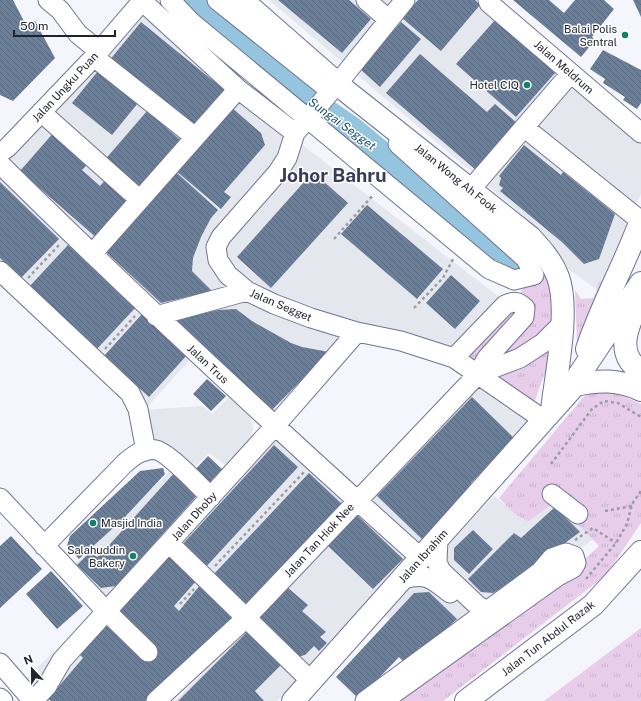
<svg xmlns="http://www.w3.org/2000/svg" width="641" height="701" font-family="'Public Sans',sans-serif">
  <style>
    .built { fill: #e5e7ef }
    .grass { fill: url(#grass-tufts) }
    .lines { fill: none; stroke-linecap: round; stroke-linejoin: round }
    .river { stroke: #95c4df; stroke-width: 24 }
    .building { fill: url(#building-back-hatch) }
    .minor-casing { stroke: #6f7391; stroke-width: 21 }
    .major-casing { stroke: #6f7391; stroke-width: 24 }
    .path { stroke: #9b9ca5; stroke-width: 2.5; stroke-dasharray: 3 3; stroke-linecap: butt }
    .minor { stroke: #fff; stroke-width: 19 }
    .major { stroke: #fff; stroke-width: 22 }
    .poi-dot { fill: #0f8361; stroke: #fff; stroke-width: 1.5 }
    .labels { text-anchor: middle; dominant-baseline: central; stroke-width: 3; stroke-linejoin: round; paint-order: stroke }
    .poi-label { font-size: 11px; fill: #20222e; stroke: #fff; text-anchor: end }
    .street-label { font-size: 11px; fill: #20222e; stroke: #fff }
    .water-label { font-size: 12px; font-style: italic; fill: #17516d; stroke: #fff }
    .town-label { font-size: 19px; font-weight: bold; fill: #393c58; stroke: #fff }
  </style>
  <defs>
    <pattern id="grass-tufts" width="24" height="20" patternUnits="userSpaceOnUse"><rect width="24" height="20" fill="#e8cdeb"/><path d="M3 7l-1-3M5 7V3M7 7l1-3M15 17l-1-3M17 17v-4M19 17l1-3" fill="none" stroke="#c7b0ca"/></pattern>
    <pattern id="building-back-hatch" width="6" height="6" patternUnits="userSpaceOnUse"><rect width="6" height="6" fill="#6b7f99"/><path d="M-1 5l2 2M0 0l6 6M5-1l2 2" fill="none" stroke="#58687d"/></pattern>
  </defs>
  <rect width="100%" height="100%" fill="#f5f6fd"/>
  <!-- built -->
  <path class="built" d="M 269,0 L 494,0 L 641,139 L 641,194 L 599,291 L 562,265 L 540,230 Z
    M 144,9 L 239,96 L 503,300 L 453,352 L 355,327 L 275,418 L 199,350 L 149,405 L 0,267 L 0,167 L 71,96 Z
    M 462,377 L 477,390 L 483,384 L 534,419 L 400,568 L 277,701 L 175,701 L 464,404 L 172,701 L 43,701 L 25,679 L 106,602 L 72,567 L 175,466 L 205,495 L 265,428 L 349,501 Z
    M 229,397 L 251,416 L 253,429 L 250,440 L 225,465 L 209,453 L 189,472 L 148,444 L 143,410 L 202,406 L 212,414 Z
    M 494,496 L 528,522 L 556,501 L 594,539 L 430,656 L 384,615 Z"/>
  <!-- grass -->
  <path class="grass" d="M 542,263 L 551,287 L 551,324 L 547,367 L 532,409 L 461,358 L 511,305 Z
    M 607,279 L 582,344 L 577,344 L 575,290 L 581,299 L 593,298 L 596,293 L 598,283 Z
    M 591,388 L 619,394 L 641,404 L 641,523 L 606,575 L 443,701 L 388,701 L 573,570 L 599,546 L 556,501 L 528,522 L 514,513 L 499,498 Z
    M 641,628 L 641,701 L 544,701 Z"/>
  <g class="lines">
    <!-- river -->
    <path class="river" d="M 188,0 L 306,97 L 354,130 L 514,263"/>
  </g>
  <!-- building -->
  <path class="building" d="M 0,0 L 13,0 L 26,25 L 35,21 L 55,58 L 13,101 L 0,95 Z
    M 278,0 L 349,0 L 371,19 L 342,53 Z
    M 418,0 L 475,0 L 480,5 L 441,51 L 402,18 Z
    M 513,0 L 549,0 L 564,13 L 575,0 L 604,0 L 614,9 L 592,37 L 595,40 L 581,57 Z
    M 633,0 L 641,0 L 641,17 Z
    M 495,20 L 555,73 L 516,117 L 456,64 Z
    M 141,22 L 227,92 L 194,132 L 108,62 Z
    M 401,22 L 421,39 L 380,87 L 360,69 Z
    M 603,50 L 641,70 L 641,103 L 637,109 L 623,100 L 625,97 L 603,83 L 605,79 L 590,69 Z
    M 420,54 L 487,112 L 495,104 L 517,123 L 476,170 L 386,93 Z
    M 98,71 L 138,103 L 112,135 L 72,103 Z
    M 230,106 L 261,133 L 265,145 L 224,192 L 231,197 L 221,209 L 175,170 Z
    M 147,111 L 184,143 L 139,194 L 103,162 Z
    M 55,131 L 90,162 L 82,170 L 100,186 L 107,178 L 133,201 L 99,240 L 20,171 Z
    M 524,145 L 561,175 L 563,172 L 615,214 L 599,259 L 584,264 L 563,243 L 500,191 L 503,188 L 499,185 L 501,178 L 499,176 Z
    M 313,172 L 348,203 L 271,288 L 237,257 Z
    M 177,173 L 218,210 L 211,218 L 201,237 L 193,258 L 192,271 L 212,291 L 161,303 L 105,251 Z
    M 0,182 L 59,239 L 21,278 L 0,258 Z
    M 367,205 L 443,269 L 417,299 L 341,234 Z
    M 68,245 L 136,307 L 96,350 L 28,288 Z
    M 451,275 L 480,301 L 455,329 L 426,303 Z
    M 236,309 L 252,321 L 291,343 L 302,347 L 329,352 L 272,410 L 174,320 L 218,310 Z
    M 142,314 L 187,355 L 149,397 L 104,356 Z
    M 207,379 L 226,396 L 211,411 L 193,394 Z
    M 472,397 L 514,438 L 471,483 L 474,486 L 423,540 L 377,496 Z
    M 274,445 L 298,467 L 204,569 L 180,547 Z
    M 208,456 L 222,469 L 205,487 L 191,474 Z
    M 163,468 L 165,474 L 123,519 L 79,559 L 67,546 L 70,536 L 140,471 Z
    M 176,471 L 200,492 L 116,586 L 101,588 L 77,565 L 91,551 L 97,557 L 102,553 Z
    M 309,473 L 343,505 L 246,608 L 212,576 Z
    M 555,507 L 580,532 L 516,579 L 493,593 L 481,592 L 468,579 L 514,533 L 521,538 Z
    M 357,515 L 403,559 L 373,589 L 328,546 Z
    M 473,530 L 493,549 L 469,574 L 454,560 L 454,548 Z
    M 11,536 L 42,569 L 0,608 L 0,546 Z
    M 169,554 L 197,580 L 174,606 L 179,611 L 201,584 L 237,619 L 148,701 L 51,701 L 48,699 L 83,658 L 79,654 L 155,573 Z
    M 51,571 L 83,606 L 57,629 L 26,594 Z
    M 287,587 L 308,605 L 302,611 L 326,632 L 320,637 L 327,643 L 319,651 L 314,646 L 305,655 L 297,657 L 257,619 Z
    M 429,592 L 457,619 L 423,650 L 420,647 L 405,663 L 399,657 L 359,699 L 336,677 L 414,593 Z
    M 247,632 L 281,665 L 255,691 L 264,701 L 178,701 Z"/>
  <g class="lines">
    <!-- minor casing -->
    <g class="minor-casing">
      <path id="minor" d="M 48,0 L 60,10 L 78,34 L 99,51
        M 170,0 L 191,22 L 489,269 L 514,280 L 534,275 L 526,259 L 398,144
        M 217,0 L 327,88
        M 366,0 L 389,20
        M 488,0 L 489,3 L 641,133
        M 142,1 L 238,89 L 295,133
        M 94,57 L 195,137
        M 338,83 L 405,0
        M 331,91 L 295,133 L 287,158 L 278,172 L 221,237 L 216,247 L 218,260 L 228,275 L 247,291 L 274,304 L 311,318 L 357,332 L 401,341 L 454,358 L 544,420
        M 41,112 L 140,200
        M 525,128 L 641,221
        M 0,153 L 8,147 L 94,57 L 143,0
        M 0,164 C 137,299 278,430 421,558
        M 470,190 L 571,73
        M 92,254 L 238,89
        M 0,271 L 130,393 L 138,409 L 146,451
        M 156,316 L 247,291
        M 478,374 L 520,358 L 543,343 L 563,323
        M 552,494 L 578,514
        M 0,498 L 106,611 L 148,652
        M 438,539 L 437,562 L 441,571 L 478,606 L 484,609 L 490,609
        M 169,543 L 311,681
        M 44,546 L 125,463 C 133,456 144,447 156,450 C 168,452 200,487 211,497
        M 403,579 C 427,573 431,578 450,593
        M 0,663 L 33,701
        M 0,698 L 3,701
        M 33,701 L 47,686 L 62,660 L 274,427 L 357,332
        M 156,701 L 246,618 L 478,374 L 487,358 L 524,317 L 525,308 C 518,301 514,301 505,305 L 454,358
        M 365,701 L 540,572 L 552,558 L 566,553 L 574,556 L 576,563 L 573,568 L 558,576 L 383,701"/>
    </g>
    <!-- major casing -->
    <g class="major-casing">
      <path id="major" d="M 242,0 L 346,91 L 530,237 C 541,249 552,261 558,277 C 570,310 556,374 552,410
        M 637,305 C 627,327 615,355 641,371
        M 587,349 C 602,304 625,264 641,220
        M 575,385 C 598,380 619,379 641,390
        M 293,701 L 575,385 L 579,375 L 641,283
        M 466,701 L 593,605 L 641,552"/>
    </g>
    <!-- path -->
    <path class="path" d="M 334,239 L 374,194
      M 28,278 L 60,244
      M 414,308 L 443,278 L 453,259
      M 105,349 L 135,316
      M 551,464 L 592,409 L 604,401 L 618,403 L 641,417
      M 605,511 L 632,506
      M 575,540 L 593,528 L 616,543
      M 215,566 L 304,472
      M 586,579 L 616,543 L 627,524 L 632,504 L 641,491
      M 180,604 L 194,589"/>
    <!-- minor -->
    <use href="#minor" class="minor"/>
    <!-- major -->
    <use href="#major" class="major"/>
  </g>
  <!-- markers -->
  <g class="poi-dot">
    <circle cx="625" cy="35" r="4"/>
    <circle cx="527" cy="85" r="4"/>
    <circle cx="93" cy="523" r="4"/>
    <circle cx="133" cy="556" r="4"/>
  </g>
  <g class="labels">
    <!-- poi labels -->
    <g class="poi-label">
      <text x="617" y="29">Balai Polis<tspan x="617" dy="13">Sentral</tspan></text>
      <text x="519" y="85">Hotel CIQ</text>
      <text x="101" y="523" text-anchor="start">Masjid India</text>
      <text x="125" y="550">Salahuddin<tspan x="125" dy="13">Bakery</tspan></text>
    </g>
    <!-- street labels -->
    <g class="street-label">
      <text transform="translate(564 67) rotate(41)">Jalan Meldrum</text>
      <text transform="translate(65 87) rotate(-47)">Jalan Ungku Puan</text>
      <text transform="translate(456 178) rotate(39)">Jalan Wong Ah Fook</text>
      <text transform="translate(281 305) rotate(23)">Jalan Segget</text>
      <text transform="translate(208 364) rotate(43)">Jalan Trus</text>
      <text transform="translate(194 516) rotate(-48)">Jalan Dhoby</text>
      <text transform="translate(319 540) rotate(-47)">Jalan Tan Hiok Nee</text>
      <text transform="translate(423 556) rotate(-48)">Jalan Ibrahim</text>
      <text transform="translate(548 638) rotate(-38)">Jalan Tun Abdul Razak</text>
    </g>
    <!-- water labels -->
    <g class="water-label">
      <text transform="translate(342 124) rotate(36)">Sungai Segget</text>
    </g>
    <!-- town labels -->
    <g class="town-label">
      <text x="333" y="175">Johor Bahru</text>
    </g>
  </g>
  <!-- north arrow -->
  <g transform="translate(32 669) rotate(338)" stroke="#ffffff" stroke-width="3" paint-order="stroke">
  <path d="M0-3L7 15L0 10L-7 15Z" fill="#20222e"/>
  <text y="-6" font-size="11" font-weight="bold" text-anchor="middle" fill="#20222e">N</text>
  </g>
  <!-- scale -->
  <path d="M14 30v6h101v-6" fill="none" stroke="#20222e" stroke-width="2"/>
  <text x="20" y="30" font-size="12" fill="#20222e" stroke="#ffffff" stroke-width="3" paint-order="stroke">50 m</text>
</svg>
